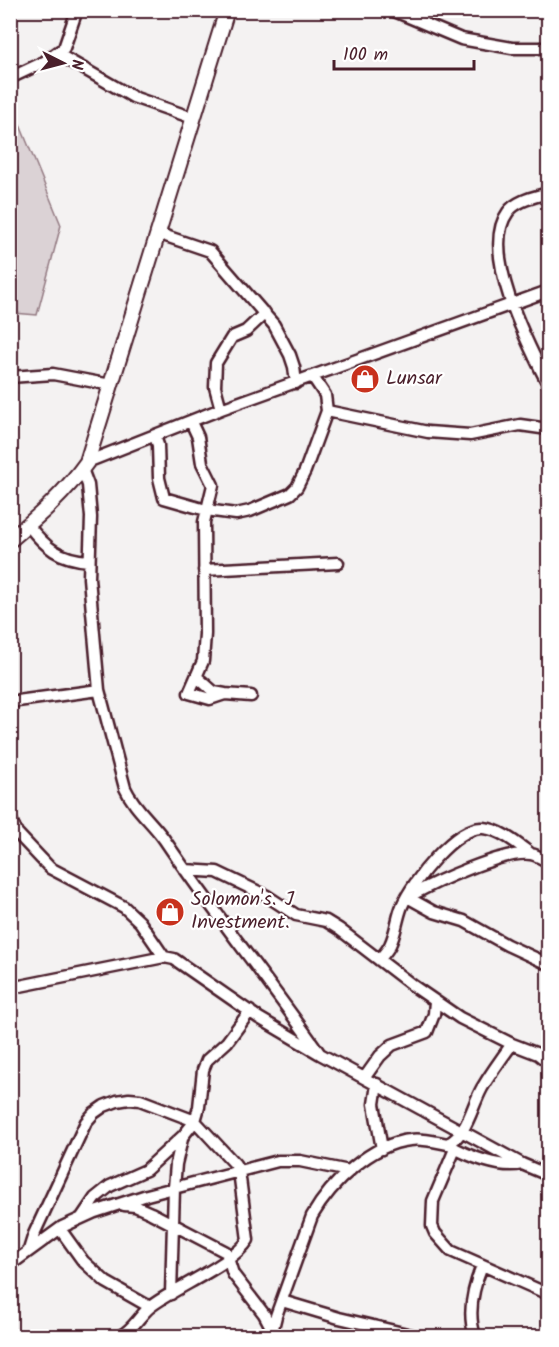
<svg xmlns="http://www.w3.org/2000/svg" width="559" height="1347" font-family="Kalam,sans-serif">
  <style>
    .green { fill: #dbd2d5; stroke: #927880; stroke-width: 1.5 }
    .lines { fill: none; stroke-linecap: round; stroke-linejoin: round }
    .minor-casing { stroke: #4a1f2b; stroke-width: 15 }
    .tertiary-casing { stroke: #4a1f2b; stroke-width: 18 }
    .minor { stroke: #fff; stroke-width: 10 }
    .tertiary { stroke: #fff; stroke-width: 14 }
    .labels { text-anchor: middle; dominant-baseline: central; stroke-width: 4.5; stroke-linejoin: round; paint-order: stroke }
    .poi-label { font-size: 20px; fill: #4a1f2b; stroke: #fff; text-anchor: start }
  </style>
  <rect width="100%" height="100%" fill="#f4f2f2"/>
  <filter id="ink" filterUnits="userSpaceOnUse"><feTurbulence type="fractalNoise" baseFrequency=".0167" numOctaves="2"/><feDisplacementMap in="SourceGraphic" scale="12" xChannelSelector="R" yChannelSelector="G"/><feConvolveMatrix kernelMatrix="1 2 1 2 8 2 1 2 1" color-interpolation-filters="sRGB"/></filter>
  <g filter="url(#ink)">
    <!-- green -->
    <path class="green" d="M 11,103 L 61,225 L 37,315 L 14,313 L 10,247 Z"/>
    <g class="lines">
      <!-- minor casing -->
      <g class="minor-casing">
        <path id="minor" d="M 392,10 L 461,39 L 512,48 L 548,48
          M 58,54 L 133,97 L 193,118
          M 10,78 L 44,62 L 64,48 L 77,10
          M 548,193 C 535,197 517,200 508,212 C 479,251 529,347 548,384
          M 157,233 L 210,251 L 274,325 L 290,355 L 294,367 L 296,383
          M 10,377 L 53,374 L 111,385
          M 221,409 L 215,387 L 216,363 L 232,337 L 246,331 L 265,313
          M 327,411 L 428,432 L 470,435 L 520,425 L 548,429
          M 191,422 L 198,437 L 202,463 L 213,485 L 204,522 L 205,634 L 203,661 L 189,693 L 210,699 L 225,694 L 251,696
          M 155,437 L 158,445 L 159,478 L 164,498 L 206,510 L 236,514 L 250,511 L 290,494 L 297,487 L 305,471 L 327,411 L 325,395 L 313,377
          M 87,462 L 221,409 L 548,291
          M 82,469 L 88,485 L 91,517 L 89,578 L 99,690 L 125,788 C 134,808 151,821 164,839 C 213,912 269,981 320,1054
          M 28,525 C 46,548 59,559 89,561
          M 204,570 L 338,563
          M 197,677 L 214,692 L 225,694
          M 10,702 L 99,690
          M 10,818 L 17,833 L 50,868 L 124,907 L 140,922 L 164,957
          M 185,870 L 217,872 L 267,896 L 296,915 L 326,921 L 339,929 L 412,985 L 460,1018 L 512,1044 L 538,1054 L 548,1062
          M 410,896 C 435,882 504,850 531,854 C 537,855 543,859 548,862
          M 407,897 L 434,912 L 464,921 L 507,945 L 548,964
          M 379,960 C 383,955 387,951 390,945 C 396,933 397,918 402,906 C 412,882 456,826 483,828 C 500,829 518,844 531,854
          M 10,988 L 164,957 L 174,959 L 259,1018 L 320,1054 L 522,1164 L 548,1175
          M 365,1077 L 380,1056 L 392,1045 L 427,1032 L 434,1014 L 435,1001
          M 377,1084 L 374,1104 L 382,1149
          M 449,1145 C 468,1156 500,1169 522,1164
          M 455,1149 L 433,1201 L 432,1226 L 435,1233 L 451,1251 L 548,1294
          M 124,1205 L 135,1206 L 151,1213 L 226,1252 L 233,1274 L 264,1314 L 272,1329
          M 82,1217 L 95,1198 L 110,1186 L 146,1170 L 183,1136 L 195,1121 L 199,1107 L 203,1070 L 207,1060 L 227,1042 L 250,1011
          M 60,1229 L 83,1261 L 106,1282 L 150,1307
          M 29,1250 L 34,1234 L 86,1122 L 94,1113 L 104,1106 L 117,1101 L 129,1099 L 140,1100 L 195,1121 L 235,1164 L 239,1171 L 248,1240 C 232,1265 175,1287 150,1307 C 139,1316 133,1330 120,1336
          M 10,1265 L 62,1227 L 95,1212 L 147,1195 L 278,1161 L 300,1161 L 349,1171
          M 171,1294 L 174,1188 L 176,1164 L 182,1139
          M 282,1301 L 339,1318 L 416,1336
          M 271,1336 L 276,1316 L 312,1216 C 331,1183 371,1144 410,1140 C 423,1138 436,1142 448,1144 C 468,1133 471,1108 482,1088 C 491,1073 501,1059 512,1044
          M 475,1336 C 467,1313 473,1288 482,1266"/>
      </g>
      <!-- tertiary casing -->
      <g class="tertiary-casing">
        <path id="tertiary" d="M 10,540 C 39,516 65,493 87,462 L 227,10"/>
      </g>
      <!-- minor -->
      <use href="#minor" class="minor"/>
      <!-- tertiary -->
      <use href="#tertiary" class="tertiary"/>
    </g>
  </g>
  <!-- icons -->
  <defs>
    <g id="shop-disc" transform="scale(1.5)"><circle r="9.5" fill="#c8321e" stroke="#fff"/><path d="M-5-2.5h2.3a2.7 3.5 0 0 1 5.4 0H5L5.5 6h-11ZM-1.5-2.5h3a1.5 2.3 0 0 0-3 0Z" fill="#fff"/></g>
  </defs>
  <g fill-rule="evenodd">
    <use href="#shop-disc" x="365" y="379"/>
    <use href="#shop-disc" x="170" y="912"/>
  </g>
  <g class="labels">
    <!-- poi labels -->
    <g class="poi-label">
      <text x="386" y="379">Lunsar</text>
      <text x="191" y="900">Solomon's. J<tspan x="191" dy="23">Investment.</tspan></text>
    </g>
  </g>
  <!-- margin -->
  <rect width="559" height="1347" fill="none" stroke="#fff" stroke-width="36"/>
  <rect x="18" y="18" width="523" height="1311" fill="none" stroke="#4a1f2b" stroke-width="2" filter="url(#ink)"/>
  <!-- north arrow -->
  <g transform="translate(63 63) rotate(96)" stroke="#ffffff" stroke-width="4.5" paint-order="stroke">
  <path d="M0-4.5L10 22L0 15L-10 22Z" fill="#4a1f2b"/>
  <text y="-9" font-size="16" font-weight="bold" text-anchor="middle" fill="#4a1f2b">N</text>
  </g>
  <!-- scale -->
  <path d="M334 60v9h140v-9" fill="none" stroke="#4a1f2b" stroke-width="3"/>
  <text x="343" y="60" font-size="18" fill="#4a1f2b" stroke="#ffffff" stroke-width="4.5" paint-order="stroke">100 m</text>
</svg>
